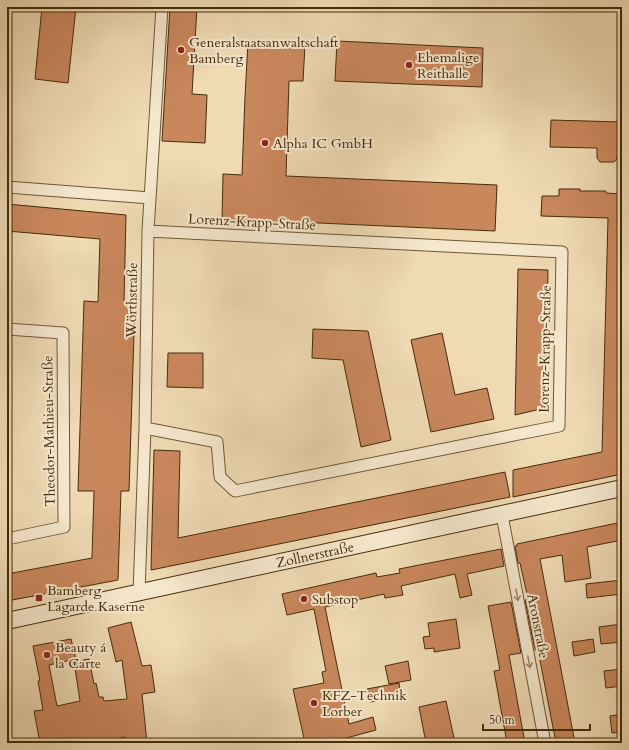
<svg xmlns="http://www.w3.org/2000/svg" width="629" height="750" font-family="Cardo,serif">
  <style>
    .building { fill: #c9875c; stroke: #452c0a }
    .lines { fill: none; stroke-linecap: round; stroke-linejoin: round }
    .street-casing { stroke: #705834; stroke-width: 13 }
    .secondary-casing { stroke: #452c0a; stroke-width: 18 }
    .street { stroke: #f5e7ce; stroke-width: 11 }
    .secondary { stroke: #f5e7ce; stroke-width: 16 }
    .oneway { stroke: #9d8a6c }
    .poi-dot { fill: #8f2418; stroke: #f5e7ce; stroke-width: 1.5 }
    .labels { text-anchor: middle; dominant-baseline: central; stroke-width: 4; stroke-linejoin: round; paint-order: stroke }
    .poi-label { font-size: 14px; fill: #452c0a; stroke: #f5e7ce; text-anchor: start }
    .street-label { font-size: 14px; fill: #452c0a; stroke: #f5e7ce }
  </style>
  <rect width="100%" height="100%" fill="#efdab4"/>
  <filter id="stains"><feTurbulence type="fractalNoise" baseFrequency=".005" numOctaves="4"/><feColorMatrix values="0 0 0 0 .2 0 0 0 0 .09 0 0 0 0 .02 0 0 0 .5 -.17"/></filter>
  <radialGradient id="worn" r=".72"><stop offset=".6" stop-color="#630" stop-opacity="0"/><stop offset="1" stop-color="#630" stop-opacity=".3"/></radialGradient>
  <!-- building -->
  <path class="building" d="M 42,7 L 76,7 L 68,83 L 35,79 Z
    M 170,7 L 197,7 L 192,94 L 207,95 L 205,143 L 162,141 Z
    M 337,41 L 483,48 L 482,87 L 335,81 Z
    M 248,42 L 305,45 L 303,81 L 289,81 L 286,176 L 497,185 L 495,231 L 297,222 L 297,224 L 222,222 L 223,174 L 242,175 L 245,97 Z
    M 551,120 L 622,122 L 622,148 L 618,148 L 617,159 L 614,162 L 600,162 L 597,158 L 597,148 L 550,147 Z
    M 559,189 L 580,189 L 580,191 L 606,191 L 606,193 L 622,194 L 622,474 L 513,497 L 513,470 L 602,452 L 608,218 L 541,216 L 542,196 L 559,196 Z
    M 7,204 L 126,215 L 124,302 L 135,303 L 129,491 L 121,491 L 118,580 L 7,601 L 7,574 L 92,558 L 94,491 L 78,491 L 84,301 L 98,302 L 100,239 L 7,231 Z
    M 518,269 L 548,270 L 545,408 L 515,415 Z
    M 313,329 L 368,331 L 391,440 L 361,447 L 343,360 L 312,358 Z
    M 442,333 L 455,395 L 487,388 L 494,419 L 431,432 L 411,340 Z
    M 168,353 L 203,353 L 203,388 L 167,387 Z
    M 154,450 L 180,451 L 178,538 L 505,472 L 510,497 L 151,570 Z
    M 622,522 L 622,540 L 587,547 L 591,578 L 565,582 L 562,555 L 540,559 L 575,743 L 556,743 L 538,650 L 535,650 L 525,600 L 528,599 L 520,563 L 518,563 L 515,546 L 517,546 L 517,544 Z
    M 501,549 L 504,566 L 467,574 L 472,595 L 460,598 L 455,574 L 401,586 L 403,595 L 385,598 L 384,594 L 325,607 L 349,724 L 373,717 L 376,730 L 328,743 L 305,743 L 293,689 L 324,683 L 322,672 L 326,671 L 314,609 L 287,615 L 282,594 L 376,573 L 377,577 L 400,573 L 399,569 Z
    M 622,580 L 622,594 L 587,598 L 586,584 Z
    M 511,602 L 521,653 L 509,655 L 525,743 L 507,743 L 494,671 L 500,670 L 488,606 Z
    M 456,619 L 460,648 L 434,652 L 434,648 L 425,649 L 423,637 L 430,636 L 428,623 Z
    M 131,622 L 142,666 L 151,665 L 155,692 L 142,694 L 147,743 L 126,743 L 125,737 L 95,743 L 40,743 L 34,711 L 43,710 L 38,681 L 40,681 L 33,646 L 71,639 L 76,659 L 49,665 L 57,706 L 80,701 L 74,662 L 89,659 L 94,684 L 96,683 L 99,697 L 103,697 L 104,701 L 127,699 L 122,660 L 116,662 L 108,628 Z
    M 622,624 L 622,642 L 601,644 L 599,627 Z
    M 593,639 L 595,652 L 574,656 L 572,642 Z
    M 408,661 L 411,680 L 389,684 L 385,666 Z
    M 622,669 L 622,686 L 606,688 L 604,671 Z
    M 399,683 L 401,696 L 370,702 L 367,689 Z
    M 446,701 L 455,743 L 426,743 L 419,707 Z
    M 622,714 L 622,732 L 612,733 L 610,716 Z"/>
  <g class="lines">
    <!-- street casing -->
    <g class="street-casing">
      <path id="street" d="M 7,187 L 150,198
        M 7,329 L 63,333 L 64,527 L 7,539
        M 145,428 L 217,442 L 220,477 L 235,491 L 559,426 L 562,252 L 148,231
        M 502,515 L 545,743
        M 139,593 L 145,428 L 148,231 L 162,7"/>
    </g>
    <!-- secondary casing -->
    <g class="secondary-casing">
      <g id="secondary">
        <path id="s1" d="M 7,621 L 622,488"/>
      </g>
    </g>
    <!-- street -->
    <use href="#street" class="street"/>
    <!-- secondary -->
    <use href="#secondary" class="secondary"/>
  </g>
  <!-- one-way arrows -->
  <defs><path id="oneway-shaft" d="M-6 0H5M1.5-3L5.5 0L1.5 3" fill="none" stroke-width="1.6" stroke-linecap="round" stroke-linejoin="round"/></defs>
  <g class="oneway">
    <use href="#oneway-shaft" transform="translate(517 595) rotate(80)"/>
    <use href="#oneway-shaft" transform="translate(529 662) rotate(79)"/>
  </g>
  <!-- markers -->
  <g class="poi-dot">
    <circle cx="181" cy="50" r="4"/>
    <circle cx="409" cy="65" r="4"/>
    <circle cx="265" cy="143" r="4"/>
    <rect x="35" y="594" width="8" height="8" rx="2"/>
    <circle cx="304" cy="599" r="4"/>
    <circle cx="47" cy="655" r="4"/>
    <circle cx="314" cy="703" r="4"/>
  </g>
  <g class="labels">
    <!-- poi labels -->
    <g class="poi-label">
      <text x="189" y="42">Generalstaatsanwaltschaft<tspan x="189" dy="16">Bamberg</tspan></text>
      <text x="417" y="57">Ehemalige<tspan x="417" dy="16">Reithalle</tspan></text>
      <text x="273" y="143">Alpha IC GmbH</text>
      <text x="47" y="590">Bamberg<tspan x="47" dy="16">Lagarde Kaserne</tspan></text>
      <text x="312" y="599">Substop</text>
      <text x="55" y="647">Beauty á<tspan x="55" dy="16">la Carte</tspan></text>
      <text x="322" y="695">KFZ-Technik<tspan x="322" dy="16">Lorber</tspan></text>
    </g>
    <!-- street labels -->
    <g class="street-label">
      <text transform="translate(252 222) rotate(3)">Lorenz-Krapp-Straße</text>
      <text transform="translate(132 300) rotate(-89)">Wörthstraße</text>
      <text transform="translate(545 349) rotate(-89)">Lorenz-Krapp-Straße</text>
      <text transform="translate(49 431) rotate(-91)">Theodor-Mathieu-Straße</text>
      <text stroke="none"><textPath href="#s1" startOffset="315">Zollnerstraße</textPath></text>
      <text transform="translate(538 626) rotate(79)">Aronstraße</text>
    </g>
  </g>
  <!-- margin -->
  <rect width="629" height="750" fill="none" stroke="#efdab4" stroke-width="24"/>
  <rect x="8" y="8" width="613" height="734" fill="none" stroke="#452c0a" stroke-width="2"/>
  <rect x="12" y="12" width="605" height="726" fill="none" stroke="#452c0a"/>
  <!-- scale -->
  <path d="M483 724v6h107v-6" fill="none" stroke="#452c0a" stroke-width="2"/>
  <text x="489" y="724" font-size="12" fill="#452c0a" stroke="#f5e7ce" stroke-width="3" paint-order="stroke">50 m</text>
  <rect width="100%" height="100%" filter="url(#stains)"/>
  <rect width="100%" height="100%" fill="url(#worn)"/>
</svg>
